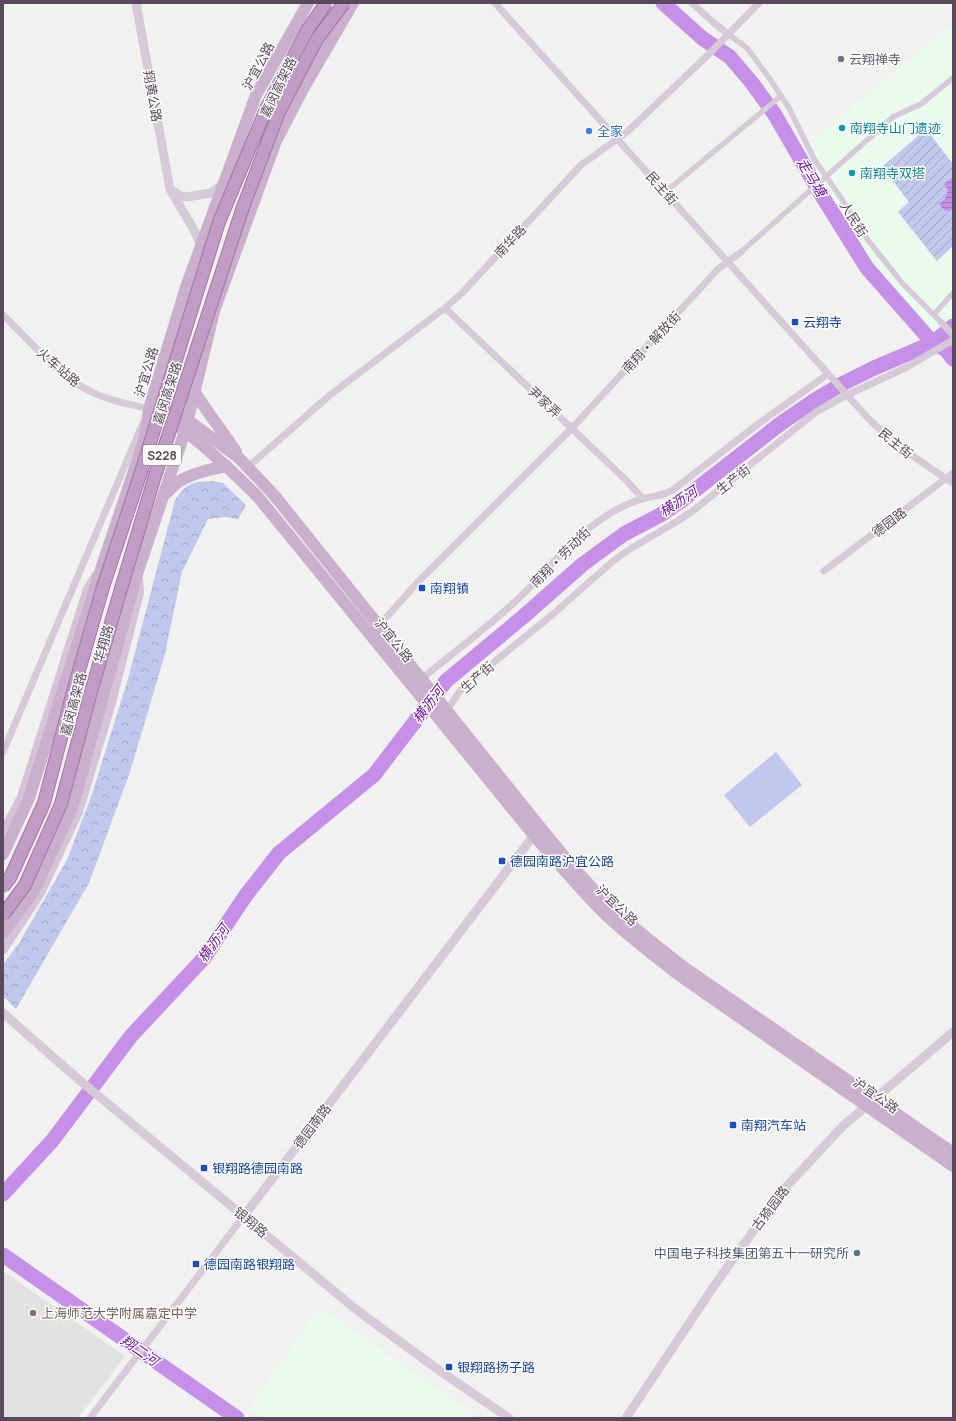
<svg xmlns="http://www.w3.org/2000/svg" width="956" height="1421" font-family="Manrope,'Noto Sans SC',sans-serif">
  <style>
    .commercial { fill: #e9fbec }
    .education { fill: #e2e2e1 }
    .park { fill: url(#park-crowns) }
    .garden { fill: url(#garden-furrows) }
    .pitch { fill: #c0c9ed }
    .water { fill: url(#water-rules) }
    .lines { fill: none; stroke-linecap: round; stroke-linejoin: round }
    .river { stroke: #c68fe8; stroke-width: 15 }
    .pedestrian { stroke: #d6c9d8; stroke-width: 5.5 }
    .minor { stroke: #d6c9d8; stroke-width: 7 }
    .tertiary { stroke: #d6c9d8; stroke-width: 9 }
    .secondary { stroke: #d6c3d7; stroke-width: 10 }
    .primary { stroke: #cab0cd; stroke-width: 12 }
    .trunk-bridge-casing { stroke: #a474a7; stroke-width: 14; stroke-linecap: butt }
    .trunk-bridge { stroke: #c19cc4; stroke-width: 12 }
    .worship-dot { fill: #6b7280; stroke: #fff; stroke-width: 1.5 }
    .culture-dot { fill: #0f9aa8; stroke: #fff; stroke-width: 1.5 }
    .shop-dot { fill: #3f7fe0; stroke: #fff; stroke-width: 1.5 }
    .transit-dot { fill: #1a4fb4; stroke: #fff; stroke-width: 1.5 }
    .service-dot { fill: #5c6f8a; stroke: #fff; stroke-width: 1.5 }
    .education-dot { fill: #8d6e63; stroke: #fff; stroke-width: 1.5 }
    .labels { text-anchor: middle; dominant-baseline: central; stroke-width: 3; stroke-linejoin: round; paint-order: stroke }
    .shield { fill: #fff; stroke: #8c7f8d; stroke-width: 1 }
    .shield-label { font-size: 12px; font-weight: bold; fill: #5a485c }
    .worship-label { font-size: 13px; fill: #5b616d; stroke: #fff; text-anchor: start }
    .street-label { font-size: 13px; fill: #5a485c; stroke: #fff }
    .culture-label { font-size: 13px; fill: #0d838f; stroke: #fff; text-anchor: start }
    .shop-label { font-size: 13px; fill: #366cbe; stroke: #fff; text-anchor: start }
    .transit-label { font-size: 13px; fill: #164399; stroke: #fff; text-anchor: start }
    .service-label { font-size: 13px; fill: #4e5e75; stroke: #fff; text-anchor: end }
    .education-label { font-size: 13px; fill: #785e54; stroke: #fff; text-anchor: start }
    .water-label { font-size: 14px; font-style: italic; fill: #6e13a4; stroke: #fff }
  </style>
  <defs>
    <pattern id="park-crowns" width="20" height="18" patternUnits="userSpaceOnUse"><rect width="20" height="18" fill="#c0c9ed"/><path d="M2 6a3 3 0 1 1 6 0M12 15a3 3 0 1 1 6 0" fill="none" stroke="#9fa5c3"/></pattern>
    <pattern id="garden-furrows" width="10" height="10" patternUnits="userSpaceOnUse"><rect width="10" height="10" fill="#c0c9ed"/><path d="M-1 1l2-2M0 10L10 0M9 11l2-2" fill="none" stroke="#9fa5c3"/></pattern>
    <pattern id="water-rules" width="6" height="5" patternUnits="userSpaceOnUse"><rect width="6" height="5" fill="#c68fe8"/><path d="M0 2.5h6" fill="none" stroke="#a477bf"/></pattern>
  </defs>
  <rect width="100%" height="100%" fill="#f1f2ef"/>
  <!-- commercial -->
  <path class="commercial" d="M 951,25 L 953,28 L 953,317 L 948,323 L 929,330 L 895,309 L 828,200 L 800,150 Z
    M 319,1307 L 479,1418 L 263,1418 L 249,1409 Z"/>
  <!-- education -->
  <path class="education" d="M 3,1271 L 125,1356 L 78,1418 L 3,1418 Z"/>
  <!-- park -->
  <path class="park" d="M 212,481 L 223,483 L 246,505 L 238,519 L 226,517 L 208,519 L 182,572 L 165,654 L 130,772 L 89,883 L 16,1009 L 3,996 L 3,965 L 19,943 L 67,860 L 92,794 L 128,679 L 175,500 C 187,483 191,482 212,481 Z"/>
  <!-- garden -->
  <path class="garden" d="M 926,129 L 953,164 L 953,246 L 937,261 L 898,212 L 909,202 L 882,167 Z"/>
  <!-- pitch -->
  <path class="pitch" d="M 776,752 L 802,785 L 750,827 L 724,795 Z"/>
  <!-- water -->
  <path class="water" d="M 953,177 L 953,208 L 951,210 L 945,211 L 939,204 L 945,199 L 948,190 L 944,184 Z"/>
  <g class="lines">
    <!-- river -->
    <path class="river" d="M 663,3 L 702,38 L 730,57 L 752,83 L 775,115 L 819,191 L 867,268 L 933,343 L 946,350 L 953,359
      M 3,1194 L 52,1141 L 131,1036 L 204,958 L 246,895 L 279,853 L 374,775 L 446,681 L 524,616 L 583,564 L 624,534 L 662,514 L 681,501 L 780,424 L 815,400 L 842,384 L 874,368 L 933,343 L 953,326
      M 3,1255 L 237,1418"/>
    <!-- pedestrian -->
    <path class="pedestrian" d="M 728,34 L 747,48 L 770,79 L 789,108 L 814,159 L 839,195 L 867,239 L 903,284 L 942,323
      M 665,192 L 781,96
      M 741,252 L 893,117 L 921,104 L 953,78
      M 934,314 L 953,293"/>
    <!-- minor -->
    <path class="minor" d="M 495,3 L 867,417 C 894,444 922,463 953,483
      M 692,3 L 713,22 L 728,34
      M 445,308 L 627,481 L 643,499
      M 3,315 C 27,338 58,375 88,390 C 106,400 129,404 149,409 L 148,412
      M 942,323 L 953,335
      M 249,466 L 330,395 L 445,308 L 462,293 L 581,165 L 627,132 L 708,55 L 759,3
      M 824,571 L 953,473
      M 377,628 L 417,583 L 572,428 L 718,269 L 741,252
      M 421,679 C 454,652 489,627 520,597 C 546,572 566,544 596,523 C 608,514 621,506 636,501 C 649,496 661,497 673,490 L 758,424 L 828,374
      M 445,713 L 460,691 L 471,679 L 493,663 L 553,614 L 613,561 L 630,549 L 676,522 L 694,510 L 816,412 L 847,395 L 907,367 L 953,340
      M 3,752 L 143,423
      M 90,1418 L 243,1217"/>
    <!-- tertiary -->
    <path class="tertiary" d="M 136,3 L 170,189
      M 201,247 C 195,226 180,209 170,189 L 183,197 L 193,196 L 211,193 L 223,184
      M 3,1013 L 78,1079 L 358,1311 L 440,1371 L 509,1418
      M 243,1217 L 537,831
      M 626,1418 L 714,1286 L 769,1209 L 786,1187 L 843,1126 L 953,1032"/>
    <!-- secondary -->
    <path class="secondary" d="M 3,833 L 22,797 L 88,589 L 96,576
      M 3,949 L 40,893 L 78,812 L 110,706 L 139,593 L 138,577"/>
    <!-- primary -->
    <path class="primary" d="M 155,391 L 188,420 L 239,458 L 274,495 L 540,827 C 562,854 584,881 609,905 C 633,928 659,948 685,968 L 953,1153
      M 195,392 C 207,413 223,431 236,452
      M 149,409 C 161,417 175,424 186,432 C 212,452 235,474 258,497 L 537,839 C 559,864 580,889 603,912 C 627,935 653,955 679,975 L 953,1166
      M 164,495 C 169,491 173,486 178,482 C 192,473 211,469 227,466
      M 3,854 L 29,798 L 102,566 L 145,438 L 149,409 L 186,287 L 256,95 L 308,3
      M 3,933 L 34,891 L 72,808 L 137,574 L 185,431 L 214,311 L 276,141 L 303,89 L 353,3"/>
    <!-- trunk-bridge casing -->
    <g class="trunk-bridge-casing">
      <path id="trunk-bridge" d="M 3,887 L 10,878 L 44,803 L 74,688 L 103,587 L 141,472 L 219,222 L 267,107 L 308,29 L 326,3
        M 3,915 L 25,885 L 61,804 L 91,692 L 120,592 L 154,479 L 243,207 L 279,112 L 317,39 L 344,3"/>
    </g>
    <!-- trunk-bridge -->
    <use href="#trunk-bridge" class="trunk-bridge"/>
  </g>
  <!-- markers -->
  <circle class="worship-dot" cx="841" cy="59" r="4"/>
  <g class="culture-dot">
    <circle cx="842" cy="128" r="4"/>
    <circle cx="852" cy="173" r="4"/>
  </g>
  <circle class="shop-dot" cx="589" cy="131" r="4"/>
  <g class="transit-dot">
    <rect x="791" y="318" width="8" height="8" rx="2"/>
    <rect x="418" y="584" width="8" height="8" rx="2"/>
    <rect x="498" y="857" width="8" height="8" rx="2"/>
    <rect x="729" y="1121" width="8" height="8" rx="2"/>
    <rect x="200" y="1164" width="8" height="8" rx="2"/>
    <rect x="192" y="1260" width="8" height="8" rx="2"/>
    <rect x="445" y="1363" width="8" height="8" rx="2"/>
  </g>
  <circle class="service-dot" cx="857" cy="1253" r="4"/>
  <circle class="education-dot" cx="33" cy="1313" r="4"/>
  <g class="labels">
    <!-- shield labels -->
    <rect class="shield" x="143" y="445" width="38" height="20" rx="3"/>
    <g class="shield-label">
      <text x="162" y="455">S228</text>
    </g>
    <!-- worship labels -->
    <g class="worship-label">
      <text x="849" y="59">云翔禅寺</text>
    </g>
    <!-- street labels -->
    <g class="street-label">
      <text transform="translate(258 66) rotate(-62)">沪宜公路</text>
      <text transform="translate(278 87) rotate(-64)">嘉闵高架路</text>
      <text transform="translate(153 96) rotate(80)">翔黄公路</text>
      <text transform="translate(662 188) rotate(48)">民主街</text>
      <text transform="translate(854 219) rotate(58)">人民街</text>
      <text transform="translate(510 241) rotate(-47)">南华路</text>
      <text transform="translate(651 342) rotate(-47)">南翔 • 解放街</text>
      <text transform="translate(59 367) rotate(41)">火车站路</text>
      <text transform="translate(146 372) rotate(-73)">沪宜公路</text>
      <text transform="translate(167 393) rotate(-72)">嘉闵高架路</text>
      <text transform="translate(545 402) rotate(43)">尹家弄</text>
      <text transform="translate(896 443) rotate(39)">民主街</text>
      <text transform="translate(733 479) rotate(-38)">生产街</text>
      <text transform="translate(889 522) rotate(-37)">德园路</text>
      <text transform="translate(560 557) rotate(-45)">南翔 • 劳动街</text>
      <text transform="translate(394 640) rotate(51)">沪宜公路</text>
      <text transform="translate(103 644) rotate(-74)">华翔路</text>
      <text transform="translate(477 677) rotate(-41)">生产街</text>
      <text transform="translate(73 704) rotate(-75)">嘉闵高架路</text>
      <text transform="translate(617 905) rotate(44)">沪宜公路</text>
      <text transform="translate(876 1095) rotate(35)">沪宜公路</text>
      <text transform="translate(312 1126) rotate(-53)">德园南路</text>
      <text transform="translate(770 1208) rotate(-53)">古猗园路</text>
      <text transform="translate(251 1222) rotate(39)">银翔路</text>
    </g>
    <!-- culture labels -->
    <g class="culture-label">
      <text x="850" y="128">南翔寺山门遗迹</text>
      <text x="860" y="173">南翔寺双塔</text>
    </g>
    <!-- shop labels -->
    <g class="shop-label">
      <text x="597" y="131">全家</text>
    </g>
    <!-- transit labels -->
    <g class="transit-label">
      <text x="803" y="322">云翔寺</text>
      <text x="430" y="588">南翔镇</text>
      <text x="510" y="861">德园南路沪宜公路</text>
      <text x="741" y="1125">南翔汽车站</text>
      <text x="212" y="1168">银翔路德园南路</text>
      <text x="204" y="1264">德园南路银翔路</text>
      <text x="457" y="1367">银翔路扬子路</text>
    </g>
    <!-- service labels -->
    <g class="service-label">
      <text x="849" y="1253">中国电子科技集团第五十一研究所</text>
    </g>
    <!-- education labels -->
    <g class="education-label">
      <text x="41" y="1313">上海师范大学附属嘉定中学</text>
    </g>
    <!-- water labels -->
    <g class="water-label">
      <text transform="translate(812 177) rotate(59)">走马塘</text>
      <text transform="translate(678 501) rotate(-34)">横沥河</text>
      <text transform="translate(428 704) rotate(-53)">横沥河</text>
      <text transform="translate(213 943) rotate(-54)">横沥河</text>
      <text transform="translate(140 1350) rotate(35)">翔二河</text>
    </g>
  </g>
  <!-- border -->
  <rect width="956" height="1421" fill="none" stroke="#5a485c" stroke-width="8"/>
</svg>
